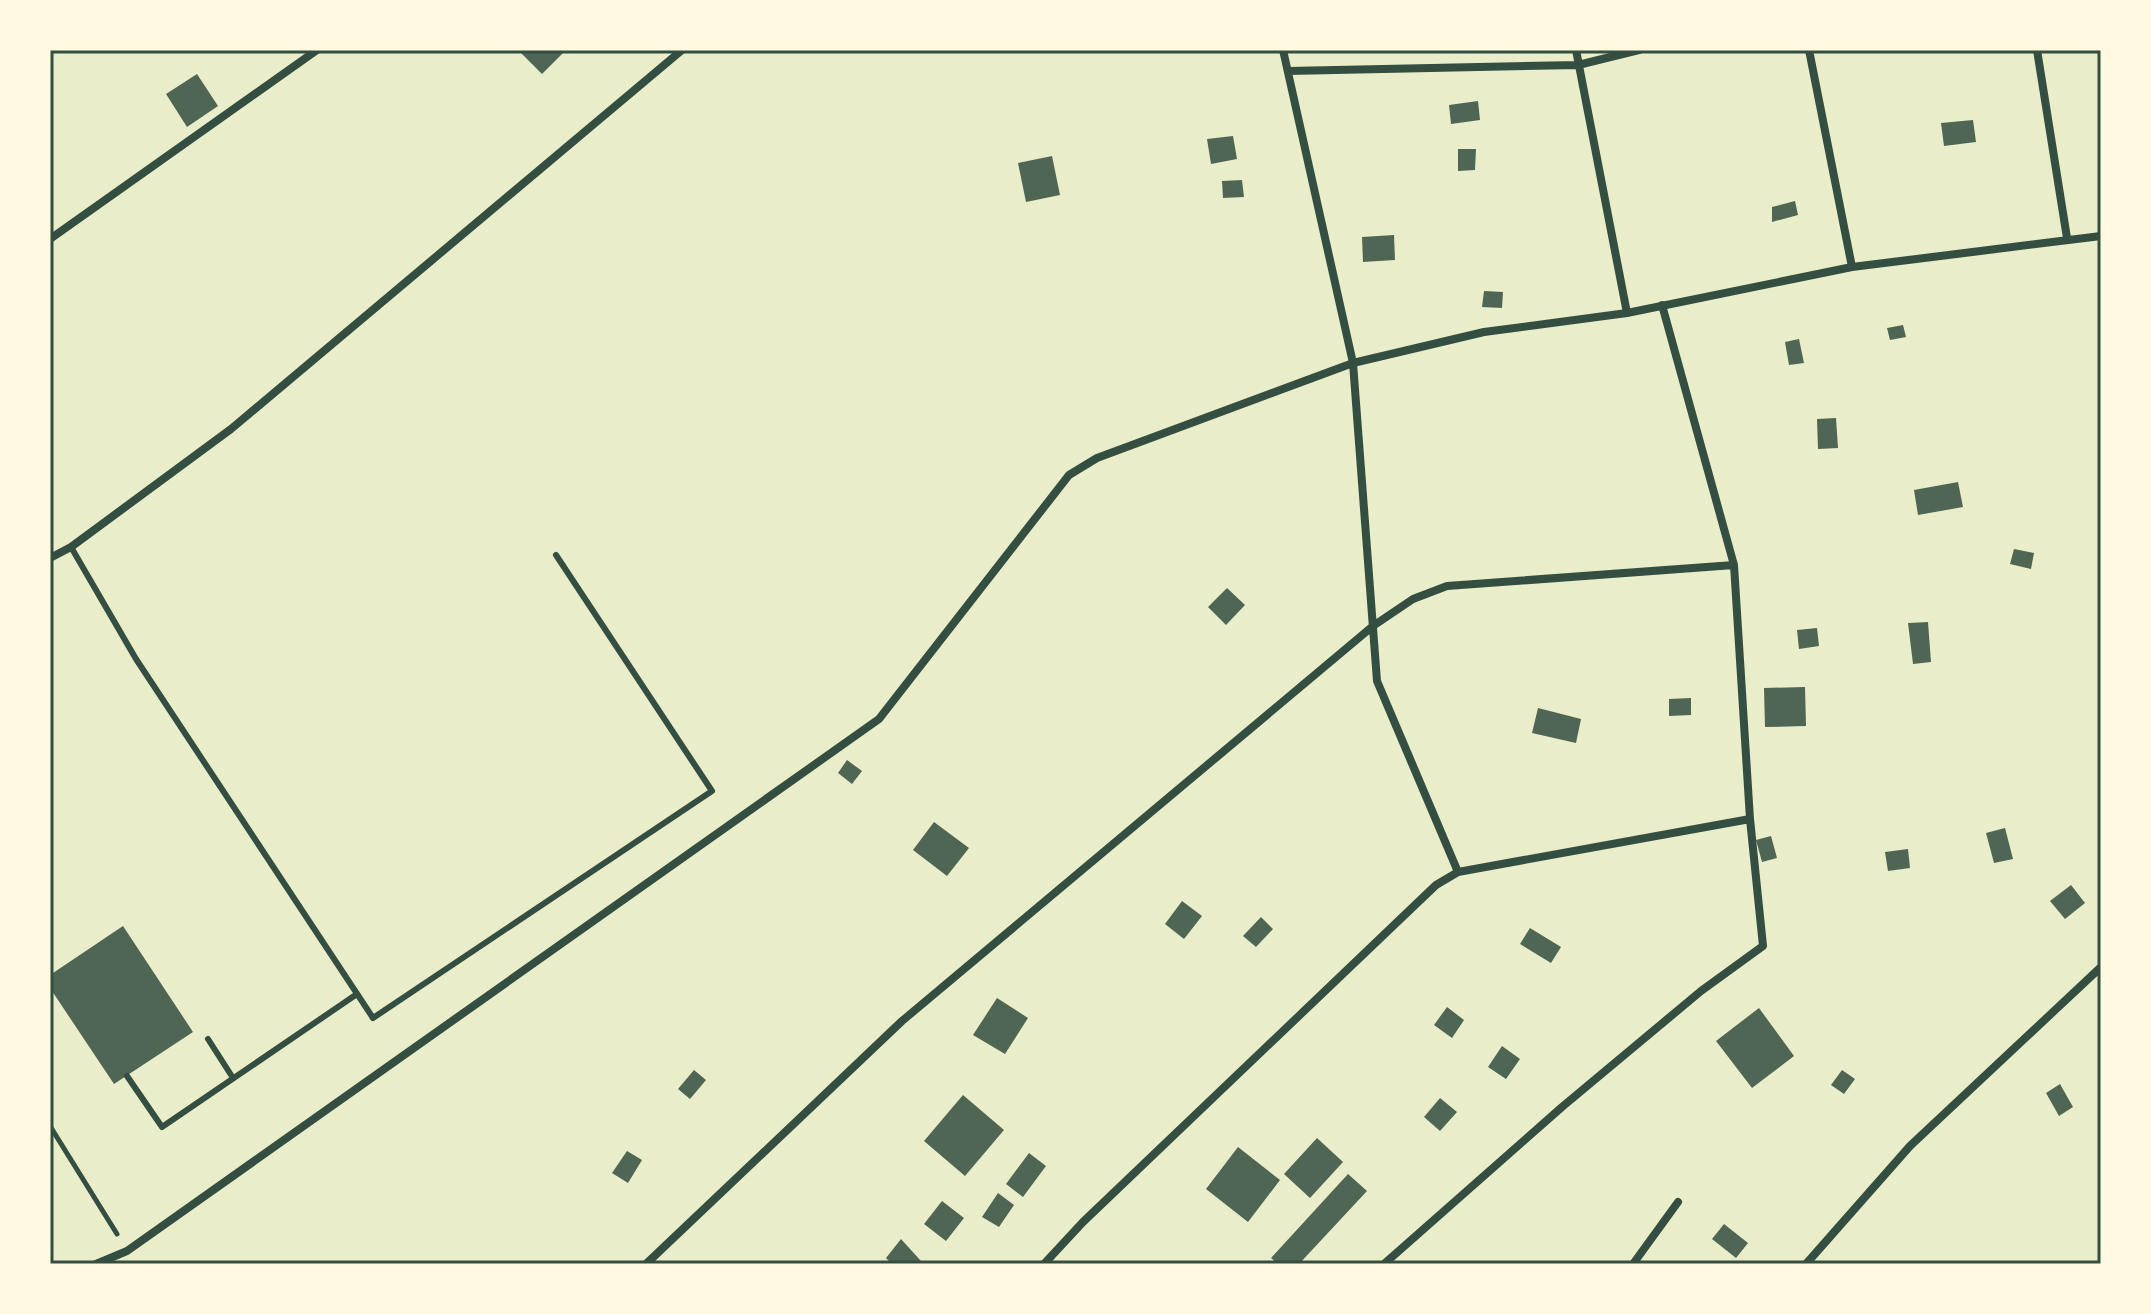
<svg xmlns="http://www.w3.org/2000/svg" width="2151" height="1314" font-family="Commissioner,sans-serif">
  <style>
    .building { fill: #4f6655 }
    .lines { fill: none; stroke-linecap: round; stroke-linejoin: round }
    .path { stroke: #344e41; stroke-width: 5 }
    .service { stroke: #344e41; stroke-width: 6 }
    .minor { stroke: #344e41; stroke-width: 8 }
    .neatline { fill: none; stroke: #344e41; stroke-width: 3 }
  </style>
  <rect width="100%" height="100%" fill="#e9edc9"/>
  <!-- building -->
  <path class="building" d="M 518,50 L 566,50 L 542,74 Z
    M 197,74 L 218,106 L 187,127 L 166,94 Z
    M 1478,101 L 1480,120 L 1451,124 L 1449,105 Z
    M 1973,120 L 1976,142 L 1944,146 L 1941,123 Z
    M 1233,136 L 1237,159 L 1211,164 L 1207,139 Z
    M 1458,149 L 1476,149 L 1475,170 L 1458,171 Z
    M 1052,156 L 1060,195 L 1026,202 L 1018,163 Z
    M 1242,180 L 1244,197 L 1223,198 L 1222,181 Z
    M 1795,201 L 1798,215 L 1772,222 L 1772,207 Z
    M 1394,235 L 1395,260 L 1363,262 L 1362,237 Z
    M 1484,291 L 1503,292 L 1502,308 L 1482,307 Z
    M 1903,325 L 1906,337 L 1890,340 L 1887,328 Z
    M 1799,339 L 1804,363 L 1789,365 L 1785,342 Z
    M 1836,418 L 1838,448 L 1818,449 L 1817,419 Z
    M 1958,482 L 1963,507 L 1918,515 L 1914,490 Z
    M 2014,549 L 2034,553 L 2031,569 L 2010,564 Z
    M 1227,588 L 1245,605 L 1226,625 L 1208,607 Z
    M 1928,622 L 1931,662 L 1913,664 L 1908,623 Z
    M 1817,628 L 1819,646 L 1799,649 L 1797,630 Z
    M 1805,687 L 1806,726 L 1765,727 L 1764,688 Z
    M 1691,698 L 1691,715 L 1669,716 L 1669,699 Z
    M 1538,708 L 1581,719 L 1576,743 L 1532,733 Z
    M 847,760 L 862,771 L 852,784 L 838,773 Z
    M 934,822 L 969,848 L 947,876 L 913,850 Z
    M 2005,828 L 2013,859 L 1994,863 L 1986,833 Z
    M 1771,836 L 1777,858 L 1762,862 L 1756,840 Z
    M 1908,849 L 1910,868 L 1888,871 L 1885,852 Z
    M 2071,885 L 2085,903 L 2065,919 L 2050,901 Z
    M 1182,901 L 1202,916 L 1184,939 L 1165,924 Z
    M 1261,917 L 1273,929 L 1256,947 L 1243,936 Z
    M 123,926 L 193,1032 L 114,1084 L 50,988 L 50,975 Z
    M 1530,928 L 1561,947 L 1551,963 L 1520,944 Z
    M 997,998 L 1028,1018 L 1005,1054 L 973,1035 Z
    M 1447,1007 L 1464,1020 L 1452,1038 L 1434,1025 Z
    M 1759,1008 L 1794,1056 L 1752,1088 L 1716,1041 Z
    M 1502,1046 L 1520,1059 L 1506,1079 L 1488,1067 Z
    M 694,1070 L 706,1080 L 690,1099 L 678,1089 Z
    M 1842,1070 L 1855,1079 L 1844,1094 L 1831,1085 Z
    M 2060,1084 L 2073,1107 L 2059,1116 L 2046,1093 Z
    M 963,1095 L 1004,1130 L 965,1176 L 924,1141 Z
    M 1440,1098 L 1457,1112 L 1440,1131 L 1424,1117 Z
    M 1317,1138 L 1343,1162 L 1310,1198 L 1284,1174 Z
    M 1238,1147 L 1280,1180 L 1248,1222 L 1206,1189 Z
    M 627,1151 L 642,1160 L 628,1183 L 612,1173 Z
    M 1029,1153 L 1046,1166 L 1023,1197 L 1006,1184 Z
    M 1348,1174 L 1367,1191 L 1299,1264 L 1278,1264 L 1271,1258 Z
    M 998,1193 L 1014,1205 L 999,1227 L 982,1217 Z
    M 942,1201 L 964,1218 L 946,1241 L 924,1224 Z
    M 1724,1224 L 1748,1243 L 1736,1258 L 1712,1239 Z
    M 901,1239 L 921,1261 L 919,1264 L 892,1264 L 886,1258 Z"/>
  <g class="lines">
    <!-- path -->
    <path class="path" d="M 50,1126 L 117,1234"/>
    <!-- service -->
    <path class="service" d="M 71,547 L 136,659 L 373,1018 L 712,791 L 556,555
      M 208,1039 L 233,1078
      M 127,1076 L 162,1127 L 357,994"/>
    <!-- minor -->
    <path class="minor" d="M 1283,50 L 1353,363 L 1377,681 L 1458,872
      M 1576,50 L 1627,313
      M 1809,50 L 1852,267
      M 2037,50 L 2067,238
      M 1288,71 L 1578,65 L 1639,50
      M 50,239 L 317,50
      M 50,558 L 71,547 L 231,429 L 682,50
      M 96,1264 L 127,1251 L 879,719 L 1069,475 L 1097,458 L 1353,363 L 1484,332 L 1627,313 L 1852,267 L 2101,236
      M 646,1264 L 902,1021 L 1373,626 L 1413,599 L 1447,586 L 1734,565
      M 1044,1264 L 1083,1222 L 1436,885 L 1458,872 L 1750,819
      M 1384,1264 L 1562,1107 L 1701,991 L 1763,946 L 1750,819 L 1734,565 L 1662,305
      M 1633,1264 L 1678,1202
      M 1806,1264 L 1910,1146 L 2101,967"/>
  </g>
  <!-- border -->
  <rect width="2151" height="1314" fill="none" stroke="#fefae0" stroke-width="104"/>
  <rect x="52" y="52" width="2047" height="1210" class="neatline"/>
</svg>
